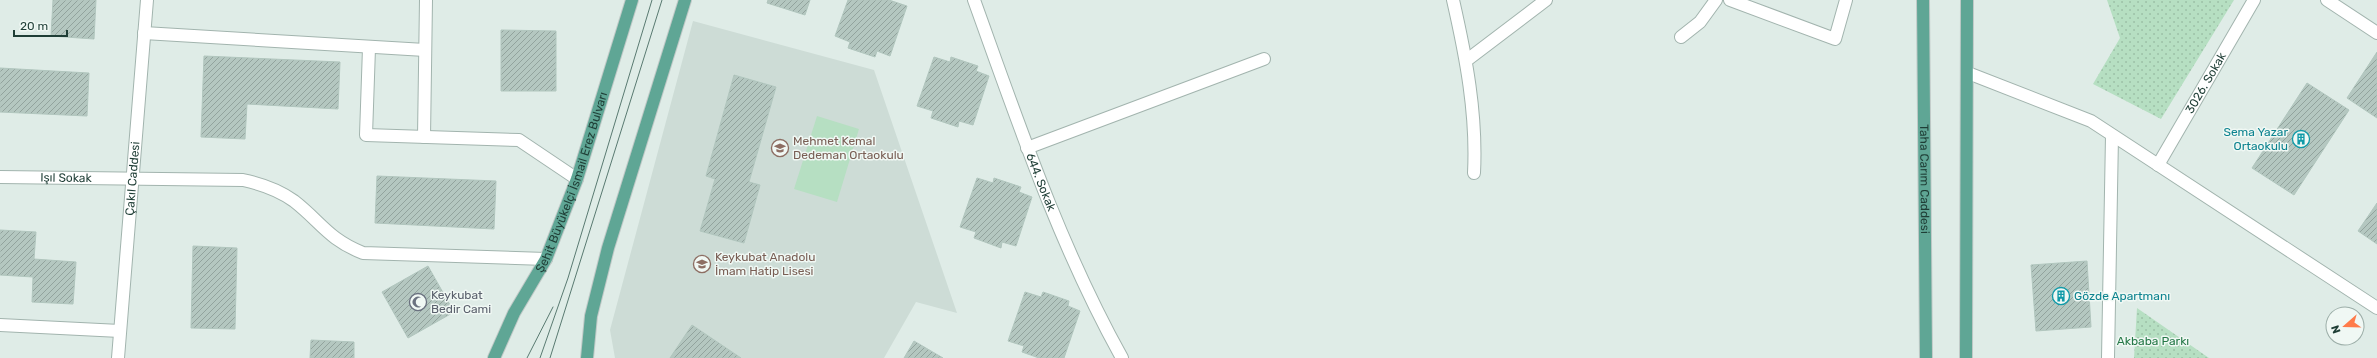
<svg xmlns="http://www.w3.org/2000/svg" width="2377" height="358" font-family="Rubik,sans-serif">
  <style>
    .built { fill: #cddcd6 }
    .green { fill: #b6dfc2 }
    .park { fill: url(#park-dots) }
    .building { fill: url(#building-hatch); stroke: #b1c6be }
    .lines { fill: none; stroke-linecap: round; stroke-linejoin: round }
    .minor-casing { stroke: #a2b4ae; stroke-width: 14 }
    .major-casing { stroke: #c0c9c7; stroke-width: 14 }
    .minor { stroke: #fff; stroke-width: 12 }
    .major { stroke: #5fa695; stroke-width: 12 }
    .tram { stroke: #597a71; stroke-width: 1 }
    .labels { text-anchor: middle; dominant-baseline: central; stroke-width: 3; stroke-linejoin: round; paint-order: stroke }
    .street-label { font-size: 12px; fill: #1f3e36; stroke: #f0f8f4 }
    .culture-label { font-size: 12px; fill: #0d838f; stroke: #f0f8f4; text-anchor: end }
    .education-label { font-size: 12px; fill: #785e54; stroke: #f0f8f4; text-anchor: start }
    .worship-label { font-size: 12px; fill: #5b616d; stroke: #f0f8f4; text-anchor: start }
    .park-label { font-size: 12px; fill: #257847; stroke: #f0f8f4 }
  </style>
  <defs>
    <pattern id="park-dots" width="8" height="8" patternUnits="userSpaceOnUse"><rect width="8" height="8" fill="#b6dfc2"/><path d="M2 2h.1M6 6h.1" fill="none" stroke="#9cc0a7" stroke-width="1.8" stroke-linecap="round"/></pattern>
    <pattern id="building-hatch" width="6" height="6" patternUnits="userSpaceOnUse"><rect width="6" height="6" fill="#b4c7c0"/><path d="M-1 1l2-2M0 6l6-6M5 7l2-2" fill="none" stroke="#92a39d"/></pattern>
  </defs>
  <rect width="100%" height="100%" fill="#dfece7"/>
  <!-- built -->
  <path class="built" d="M 693,21 L 874,70 L 957,313 L 916,302 L 884,358 L 615,358 L 610,330 Z"/>
  <!-- green -->
  <path class="green" d="M 817,116 L 859,129 L 837,202 L 794,189 Z"/>
  <!-- park -->
  <path class="park" d="M 2107,0 L 2234,0 L 2161,119 L 2093,84 L 2120,38 Z
    M 2137,308 L 2209,358 L 2134,358 Z"/>
  <!-- building -->
  <path class="building" d="M 53,0 L 96,0 L 94,39 L 51,36 Z
    M 768,0 L 810,0 L 805,15 L 767,3 Z
    M 848,0 L 889,0 L 907,6 L 890,56 L 877,51 L 875,57 L 848,48 L 850,42 L 835,36 Z
    M 501,30 L 556,31 L 556,91 L 501,91 Z
    M 2377,52 L 2377,118 L 2347,98 Z
    M 204,56 L 340,62 L 338,109 L 247,104 L 245,139 L 201,137 Z
    M 934,57 L 950,62 L 951,57 L 978,66 L 976,71 L 989,76 L 973,125 L 959,121 L 958,127 L 931,118 L 933,111 L 917,106 Z
    M 0,68 L 89,73 L 87,116 L 0,112 Z
    M 734,75 L 776,87 L 749,182 L 760,185 L 744,243 L 700,231 L 715,179 L 706,176 Z
    M 2307,83 L 2349,110 L 2294,195 L 2252,168 Z
    M 377,176 L 496,181 L 494,229 L 375,223 Z
    M 977,178 L 993,183 L 994,178 L 1021,187 L 1019,192 L 1032,197 L 1016,246 L 1002,242 L 1001,248 L 974,238 L 976,232 L 960,227 Z
    M 2377,203 L 2377,244 L 2358,231 Z
    M 0,230 L 36,232 L 34,259 L 76,262 L 73,304 L 32,302 L 33,277 L 0,275 Z
    M 193,246 L 237,248 L 235,329 L 191,328 Z
    M 2087,261 L 2091,327 L 2036,331 L 2031,265 Z
    M 428,266 L 454,312 L 408,338 L 382,292 Z
    M 1025,292 L 1041,297 L 1043,292 L 1069,301 L 1068,306 L 1080,311 L 1064,358 L 1039,358 L 1022,352 L 1024,346 L 1008,341 Z
    M 692,325 L 741,358 L 670,358 Z
    M 311,340 L 354,342 L 354,358 L 310,358 Z
    M 914,341 L 943,358 L 904,358 Z"/>
  <g class="lines">
    <!-- minor casing -->
    <g class="minor-casing">
      <g id="minor">
        <path id="s1" d="M 974,0 C 1018,122 1059,245 1122,358"/>
        <path d="M 1453,0 C 1466,57 1477,114 1474,173"/>
        <path d="M 1730,0 L 1835,39 L 1846,0"/>
        <path d="M 2327,0 L 2377,33"/>
        <path d="M 144,33 L 425,50"/>
        <path d="M 1681,37 L 1700,22 L 1716,0"/>
        <path d="M 369,48 L 366,135 L 519,140 L 577,179"/>
        <path d="M 1467,60 L 1546,0"/>
        <path d="M 1968,73 L 2091,121 L 2377,308"/>
        <path d="M 424,137 L 426,0"/>
        <path d="M 1027,148 L 1264,59"/>
        <path id="s2" d="M 2158,165 L 2254,0"/>
        <path id="s3" d="M 0,177 L 243,180 C 262,184 279,190 294,201 C 321,222 328,239 363,253 L 546,259"/>
        <path d="M 0,325 L 120,331"/>
        <path id="s4" d="M 118,358 L 147,0"/>
        <path d="M 2108,358 L 2112,136"/>
      </g>
    </g>
    <!-- major casing -->
    <g class="major-casing">
      <g id="major">
        <path id="s5" d="M 1923,0 L 1926,358"/>
        <path id="s6" d="M 494,358 L 514,313 L 546,259 L 577,179 L 632,0"/>
        <path d="M 587,358 L 591,316 L 608,248 L 685,0"/>
        <path d="M 1966,358 L 1967,0"/>
      </g>
    </g>
    <!-- minor -->
    <use href="#minor" class="minor"/>
    <!-- major -->
    <use href="#major" class="major"/>
    <!-- tram -->
    <path class="tram" d="M 527,358 L 553,307
      M 540,358 L 568,278 L 652,0
      M 550,358 L 662,0"/>
  </g>
  <!-- icons -->
  <defs>
    <g id="building-ring" transform="scale(0.9)"><circle r="9.5" fill="#f0f8f4" stroke="#0f9aa8" stroke-width="1.5"/><path d="M-4-6H4V6H1V3H-1V6H-4ZM-2.5-4.3h1.7v1.8h-1.7ZM.8-4.3h1.7v1.8H.8ZM-2.5-1h1.7V.8h-1.7ZM.8-1h1.7V.8H.8Z" fill="#0f9aa8"/></g>
    <g id="school-ring" transform="scale(0.9)"><circle r="9.5" fill="#f0f8f4" stroke="#8d6e63" stroke-width="1.5"/><path d="M0-5L7-2L0 1L-7-2ZM-4 1L0 2.5L4 1V4Q0 6-4 4Z" fill="#8d6e63"/></g>
    <g id="mosque-ring" transform="scale(0.9)"><circle r="9.5" fill="#f0f8f4" stroke="#6b7280" stroke-width="1.5"/><path d="M3.5-4.9A6 6 0 1 0 3.5 4.9A5 5 0 1 1 3.5-4.9Z" fill="#6b7280"/></g>
  </defs>
  <g fill-rule="evenodd">
    <use href="#building-ring" x="2301" y="139"/>
    <use href="#school-ring" x="780" y="148"/>
    <use href="#school-ring" x="702" y="264"/>
    <use href="#building-ring" x="2061" y="296"/>
    <use href="#mosque-ring" x="418" y="302"/>
  </g>
  <g class="labels">
    <!-- street labels -->
    <g class="street-label">
      <text stroke="none"><textPath href="#s2" startOffset="95">3026. Sokak</textPath></text>
      <text stroke="none"><textPath href="#s3" startOffset="66">Işıl Sokak</textPath></text>
      <text stroke="none"><textPath href="#s4" startOffset="180">Çakıl Caddesi</textPath></text>
      <text stroke="none"><textPath href="#s5" startOffset="179">Taha Carım Caddesi</textPath></text>
      <text stroke="none"><textPath href="#s6" startOffset="193">Şehit Büyükelçi İsmail Erez Bulvarı</textPath></text>
      <text stroke="none"><textPath href="#s1" startOffset="194">644. Sokak</textPath></text>
    </g>
    <!-- culture labels -->
    <g class="culture-label">
      <text x="2288" y="132">Sema Yazar<tspan x="2288" dy="14">Ortaokulu</tspan></text>
      <text x="2074" y="296" text-anchor="start">Gözde Apartmanı</text>
    </g>
    <!-- education labels -->
    <g class="education-label">
      <text x="793" y="141">Mehmet Kemal<tspan x="793" dy="14">Dedeman Ortaokulu</tspan></text>
      <text x="715" y="257">Keykubat Anadolu<tspan x="715" dy="14">İmam Hatip Lisesi</tspan></text>
    </g>
    <!-- worship labels -->
    <g class="worship-label">
      <text x="431" y="295">Keykubat<tspan x="431" dy="14">Bedir Cami</tspan></text>
    </g>
    <!-- park labels -->
    <g class="park-label">
      <text x="2153" y="341">Akbaba Parkı</text>
    </g>
  </g>
  <!-- north arrow -->
  <g transform="translate(2345 326) rotate(250)"><circle r="19" fill="#f0f8f4" stroke="#9caea8"/>
  <path d="M0-3L7 15L0 10L-7 15Z" fill="#ff7b4a"/>
  <text y="-6" font-size="11" font-weight="bold" text-anchor="middle" fill="#1f3e36">N</text>
  </g>
  <!-- scale -->
  <path d="M14 30v6h53v-6" fill="none" stroke="#1f3e36" stroke-width="2"/>
  <text x="20" y="30" font-size="12" fill="#1f3e36" stroke="#f0f8f4" stroke-width="3" paint-order="stroke">20 m</text>
</svg>
